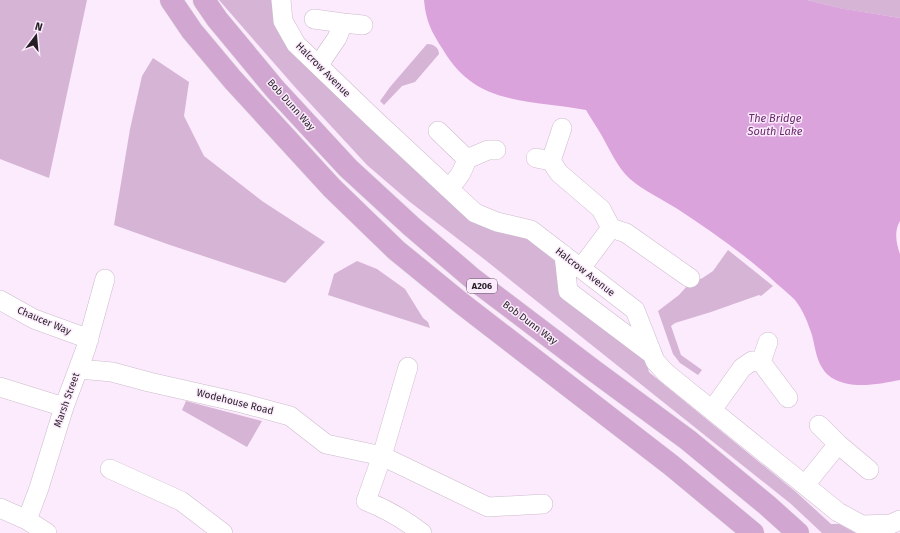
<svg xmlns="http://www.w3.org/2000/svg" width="900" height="533" font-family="'Fira Sans',sans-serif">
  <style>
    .green { fill: #d6b4d6 }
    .water { fill: #daa3db }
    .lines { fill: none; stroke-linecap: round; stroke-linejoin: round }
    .minor-casing { stroke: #cbc; stroke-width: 20 }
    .major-casing { stroke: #e0e0e0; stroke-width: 23 }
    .minor { stroke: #fff; stroke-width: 19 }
    .major { stroke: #d1a7d2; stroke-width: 22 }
    .labels { text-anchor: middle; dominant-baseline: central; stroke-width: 3; stroke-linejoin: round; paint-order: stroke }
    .shield { fill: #fcebfc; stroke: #655c65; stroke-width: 1 }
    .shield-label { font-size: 9px; font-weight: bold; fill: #241e24 }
    .street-label { font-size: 10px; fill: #241e24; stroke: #fcebfc }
    .water-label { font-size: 11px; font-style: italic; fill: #67276a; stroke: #fcebfc }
  </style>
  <rect width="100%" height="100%" fill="#fcebfc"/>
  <!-- green -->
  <path class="green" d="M 0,0 L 87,0 L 49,178 L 0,159 Z
    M 219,0 L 279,0 L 279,14 L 472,217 L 535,239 L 560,258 L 561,279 L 645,357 L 649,372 L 650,373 L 796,492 L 831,524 L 839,524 L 856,533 L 822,533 L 791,504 L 484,259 L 410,202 L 367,165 L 294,86 Z
    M 807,0 L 900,0 L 900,18 L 838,8 Z
    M 427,44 C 433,44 439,47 439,54 L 415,82 L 402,86 L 384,105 L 380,101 L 390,87 Z
    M 153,58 L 189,82 L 184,116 L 204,156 L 262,201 L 325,242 L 285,283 L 170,245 L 114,225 L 130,129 L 142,76 Z
    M 728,250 L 773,286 L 761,296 L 759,295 L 711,312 L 675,323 L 671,326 L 681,355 L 702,370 L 698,375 L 680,363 L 673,354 L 658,311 L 679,295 L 688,285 L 697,276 L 701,279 L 713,271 Z
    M 357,261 L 377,269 L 405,289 L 423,318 L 428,322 L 430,328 L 328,295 L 334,274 Z
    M 186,401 L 262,421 L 247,447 L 182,410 Z"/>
  <!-- water -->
  <path class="water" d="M 424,0 L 807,0 L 839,8 L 900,18 L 900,221 C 894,231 896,243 900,254 L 900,380 C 879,384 852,390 832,378 C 817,368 816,351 812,335 C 808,323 803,310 795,300 C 789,294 783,289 777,284 C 746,255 711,231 676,208 C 660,198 644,191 630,179 C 617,167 610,150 602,136 C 597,127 591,119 586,110 C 549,103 499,104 469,80 C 458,72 449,60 442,48 C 431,31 426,21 424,0 Z"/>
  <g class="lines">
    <!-- minor casing -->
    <g class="minor-casing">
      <path id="minor" d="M 281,0 L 283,21 L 296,44 L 373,118 L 475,213 L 497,222 L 531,230 L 635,310 L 655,361 L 666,373 L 838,512 L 862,525 L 891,524 L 900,520
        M 314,19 L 343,23 L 337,38 L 324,57 L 319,66
        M 343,23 L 363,25
        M 438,131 L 467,159 C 462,173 459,178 448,188
        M 536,158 L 551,161 L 559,173 L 601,209 L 611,228 L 581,268
        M 467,159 L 488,150 L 496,150
        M 551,161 L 562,128
        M 611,228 L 626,233 L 690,278
        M 564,255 L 568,291 L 653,355
        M 0,300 L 34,319 L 89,339
        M 761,362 L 768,342
        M 408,367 L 382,456 L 366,501 C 386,509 405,520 422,533
        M 79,369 L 112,372 L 149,382 L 242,403 L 290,416 L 326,444 L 382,456 L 488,507 L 543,504
        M 0,387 L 64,407
        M 712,410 L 742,368 L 752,361 L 761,362 L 788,398
        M 819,425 L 838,444
        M 110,469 L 181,501 L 223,533
        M 805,485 L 838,444 L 869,470
        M 0,508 L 27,520 L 47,533
        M 27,520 L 39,488 L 64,407 L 86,348 L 105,279"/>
    </g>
    <!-- major casing -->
    <g class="major-casing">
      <path id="major" d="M 171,0 L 192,31 L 233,80 L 332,188 L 396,250 L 461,303 L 671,465 L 753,533
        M 204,0 L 217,19 L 275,89 L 348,168 L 411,226 L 473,279 L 593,370 L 688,440 L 768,506 L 798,533"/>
    </g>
    <!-- minor -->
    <use href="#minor" class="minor"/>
    <!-- major -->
    <use href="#major" class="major"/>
  </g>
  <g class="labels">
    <!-- shield labels -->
    <rect class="shield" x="467" y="279" width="30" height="14" rx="3"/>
    <g class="shield-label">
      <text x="482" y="286">A206</text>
    </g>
    <!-- street labels -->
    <g class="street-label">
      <text transform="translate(323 70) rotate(45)">Halcrow Avenue</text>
      <text transform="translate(291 105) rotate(48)">Bob Dunn Way</text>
      <text transform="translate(585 272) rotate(38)">Halcrow Avenue</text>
      <text transform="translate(44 321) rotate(23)">Chaucer Way</text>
      <text transform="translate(530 323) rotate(37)">Bob Dunn Way</text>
      <text transform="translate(67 400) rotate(-70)">Marsh Street</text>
      <text transform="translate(235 402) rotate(14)">Wodehouse Road</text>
    </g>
    <!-- water labels -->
    <g class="water-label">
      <text x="775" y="118">The Bridge<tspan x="775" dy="13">South Lake</tspan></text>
    </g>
  </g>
  <!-- north arrow -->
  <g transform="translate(36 36) rotate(16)" stroke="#fcebfc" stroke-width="3" paint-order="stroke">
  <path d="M0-3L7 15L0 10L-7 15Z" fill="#241e24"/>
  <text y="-6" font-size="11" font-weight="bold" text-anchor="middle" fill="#241e24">N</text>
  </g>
</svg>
